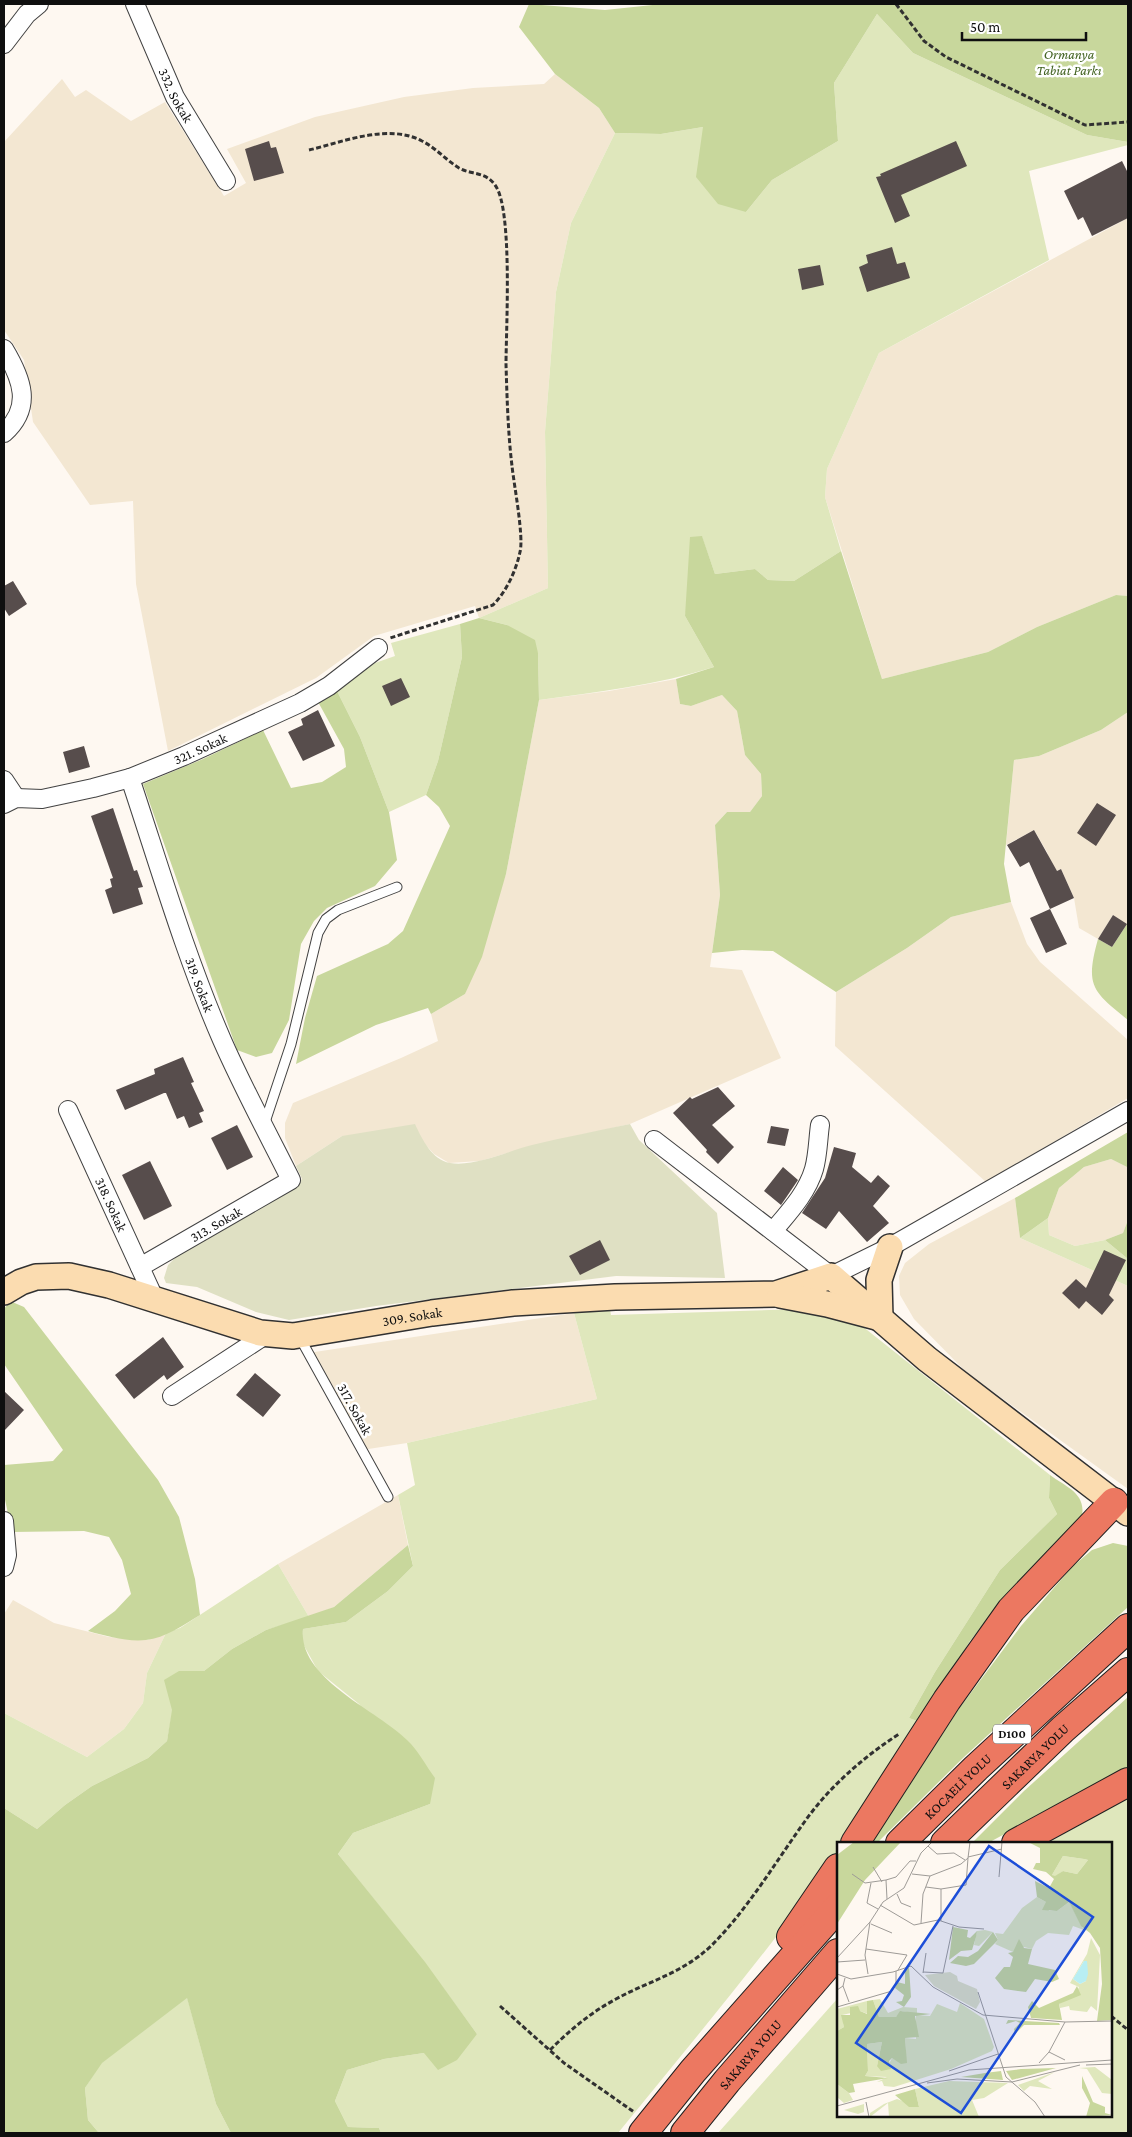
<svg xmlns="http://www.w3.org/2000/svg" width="1132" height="2137" font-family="'Crimson Pro',serif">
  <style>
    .farmland { fill: #f3e7d2 }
    .green { fill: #dfe7bc }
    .forest { fill: #c8d79c }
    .cemetery { fill: #dfe0c3 }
    .building { fill: #574d4c }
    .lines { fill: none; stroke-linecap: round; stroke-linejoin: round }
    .lane-casing { stroke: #424242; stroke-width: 11 }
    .street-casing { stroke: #424242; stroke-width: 20 }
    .secondary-casing { stroke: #313131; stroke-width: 28 }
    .highway-casing { stroke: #202020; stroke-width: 30 }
    .path { stroke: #313131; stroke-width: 3; stroke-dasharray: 5 2.5; stroke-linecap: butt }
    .lane { stroke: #fff; stroke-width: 9 }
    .street { stroke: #fff; stroke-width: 18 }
    .secondary { stroke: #fbdcb0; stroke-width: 25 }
    .highway { stroke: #ec7861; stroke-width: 28 }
    .labels { text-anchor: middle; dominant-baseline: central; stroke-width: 5; stroke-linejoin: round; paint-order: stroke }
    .shield { fill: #fff; stroke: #575757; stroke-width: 1 }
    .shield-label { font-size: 12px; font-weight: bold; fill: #0f0f0f }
    .park-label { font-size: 14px; font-style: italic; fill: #436322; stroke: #fff }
    .street-label { font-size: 14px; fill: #0f0f0f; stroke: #fff }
    .inset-road { fill: none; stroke: #9e9b97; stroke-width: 1 }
    .view { fill: #1d4ed8; fill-opacity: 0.15; stroke: #1d4ed8; stroke-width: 2.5 }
    .inset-edge { fill: none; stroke: #0f0f0f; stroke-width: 2.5 }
  </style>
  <rect width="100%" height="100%" fill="#fef8f1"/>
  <!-- farmland -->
  <path class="farmland" d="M 555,74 L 599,108 L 615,133 L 571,223 L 556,292 L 545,432 L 548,588 L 479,618 L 475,606 L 374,636 L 316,678 L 168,751 L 136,584 L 133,501 L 90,505 L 33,422 L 24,360 L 4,330 L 4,142 L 62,79 L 75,97 L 86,90 L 131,121 L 165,102 L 224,196 L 246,183 L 227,149 L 315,117 L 404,97 L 473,88 L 544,84 Z
    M 1128,218 L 1128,596 L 1116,595 L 1037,627 L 988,652 L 882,679 L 825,497 L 827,469 L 879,353 Z
    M 676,679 L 680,704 L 691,706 L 722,695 L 737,711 L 745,755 L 761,774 L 762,796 L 750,812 L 727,812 L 715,825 L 720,895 L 710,967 L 742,970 L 781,1058 L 630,1124 L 532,1146 L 480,1161 L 449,1163 L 434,1154 L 423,1142 L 342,1136 L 296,1166 L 285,1138 L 285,1123 L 293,1103 L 401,1058 L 438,1041 L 431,1014 L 465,994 L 506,874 L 539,700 L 609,691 Z
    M 1128,712 L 1128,926 L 1113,915 L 1098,939 L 1079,928 L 1074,898 L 1061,869 L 1054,872 L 1047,852 L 1034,830 L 1006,845 L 1014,760 L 1039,756 L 1101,730 Z
    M 1011,902 L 1027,944 L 1040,962 L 1128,1040 L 1128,1098 L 986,1182 L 835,1046 L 836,992 L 907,948 L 951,917 Z
    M 1111,1159 L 1127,1167 L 1128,1220 L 1123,1233 L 1105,1240 L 1075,1246 L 1049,1235 L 1048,1218 L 1059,1188 L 1084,1167 Z
    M 1015,1198 L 1020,1238 L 1128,1286 L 1128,1489 L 967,1373 L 914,1319 L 900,1295 L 899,1276 L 905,1263 L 929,1244 Z
    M 574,1313 L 597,1399 L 407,1443 L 362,1450 L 308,1353 Z
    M 398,1495 L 408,1545 L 334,1607 L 309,1617 L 278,1564 Z
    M 13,1600 L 54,1623 L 109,1637 L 147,1640 L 166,1633 L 147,1673 L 143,1703 L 124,1729 L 87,1757 L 4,1713 L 4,1614 Z"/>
  <!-- green -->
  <path class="green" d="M 877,14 L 913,53 L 1087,135 L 1128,142 L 1128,145 L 1029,171 L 1049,260 L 879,353 L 827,469 L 825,497 L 841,551 L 794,581 L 768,580 L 755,569 L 715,574 L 702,537 L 685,616 L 714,667 C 657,685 598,692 539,700 L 538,653 L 507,625 L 479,618 L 548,588 L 545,432 L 556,292 L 571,223 L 615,133 L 661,134 L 703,127 L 746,212 L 772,180 L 838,141 L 834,83 Z
    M 460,624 L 462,657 L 438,761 L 426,795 L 389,812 L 360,737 L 336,689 L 375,663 L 395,656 L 391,643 Z
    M 1048,1218 L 1049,1235 L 1075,1246 L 1105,1240 L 1128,1259 L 1128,1286 L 1020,1238 Z
    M 610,1309 L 611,1315 L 801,1309 L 862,1326 L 1050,1475 L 1049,1498 L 1057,1514 L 1000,1570 L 935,1672 L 909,1718 L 920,1722 L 844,1843 L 838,1843 L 838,1854 C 769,1950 693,2041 618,2133 L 381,2133 L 379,2128 L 348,2127 L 335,2101 L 347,2070 L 384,2059 L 424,2053 L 477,2034 L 424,1962 L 338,1854 L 353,1833 L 430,1804 L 359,1704 L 318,1671 L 302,1642 L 303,1629 L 346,1622 L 388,1591 L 413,1566 L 398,1495 L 415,1485 L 407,1443 L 597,1399 L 574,1313 Z
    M 278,1564 L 309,1617 L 266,1630 L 232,1649 L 204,1671 L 180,1671 L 167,1741 L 148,1758 L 92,1786 L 65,1805 L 37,1829 L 4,1808 L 4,1713 L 87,1757 L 124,1729 L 143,1703 L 147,1673 L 166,1633 L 180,1628 Z
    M 1128,1798 L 1128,2133 L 718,2133 L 838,1998 L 838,2116 L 1111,2116 L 1111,1843 L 1048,1843 Z
    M 187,1997 L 216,2104 L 231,2133 L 99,2133 L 88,2120 L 85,2088 L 101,2063 Z"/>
  <!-- forest -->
  <path class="forest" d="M 529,4 L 605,10 L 662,4 L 1128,4 L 1128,142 L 1087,135 L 913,53 L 877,14 L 834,83 L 838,141 L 772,180 L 746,212 L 718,204 L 696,177 L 703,127 L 661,134 L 615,133 L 599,108 L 555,74 L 519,27 Z
    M 702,536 L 715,574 L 755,569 L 768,580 L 794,581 L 841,551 L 882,679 L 988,652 L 1037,627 L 1116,595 L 1128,596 L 1128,712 L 1101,730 L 1039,756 L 1014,760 L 1004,864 L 1011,902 L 951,917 L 907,948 L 836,992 L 773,951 L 742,950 L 712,953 L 720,895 L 715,825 L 727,812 L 750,812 L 762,796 L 761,774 L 745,755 L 737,711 L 722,695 L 691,706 L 680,704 L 676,679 L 714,667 L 685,616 L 690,537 Z
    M 479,618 L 507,625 L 535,640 L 538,653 L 539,700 L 506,874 L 482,957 L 465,994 L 431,1014 L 428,1008 L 376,1025 L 296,1064 L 305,1018 L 317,976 L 388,944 L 403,931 L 450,826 L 439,807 L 426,795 L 438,761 L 462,657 L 460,624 Z
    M 336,689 L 360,737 L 389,812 L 397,860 L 375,886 L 327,908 L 314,921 L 301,944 L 289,1020 L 272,1053 L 256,1057 L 237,1050 L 143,784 L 203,759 L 263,730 L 291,788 L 322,782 L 346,767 L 344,749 L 317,700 Z
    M 1127,924 L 1128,926 L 1128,1020 C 1092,991 1085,986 1098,939 L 1112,947 Z
    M 1128,1132 L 1128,1178 L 1127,1167 L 1111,1159 L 1084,1167 L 1059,1188 L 1048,1218 L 1020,1238 L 1015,1198 Z
    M 1128,1220 L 1128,1259 L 1105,1240 L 1123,1233 Z
    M 10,1301 L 24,1307 L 158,1480 L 179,1517 L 195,1579 L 200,1615 C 184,1625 165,1638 146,1640 C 127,1642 106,1636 88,1631 L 115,1611 L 131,1594 L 122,1560 L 109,1537 L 84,1531 L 12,1532 L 4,1495 L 4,1465 L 53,1461 L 63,1450 L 4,1364 L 4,1309 Z
    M 1050,1475 C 1066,1487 1086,1493 1082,1516 L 1005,1596 L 970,1641 L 920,1722 L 909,1718 L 935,1672 L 1000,1570 L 1057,1514 L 1049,1498 Z
    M 1113,1543 L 1128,1546 L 1128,1607 L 964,1757 L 877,1843 L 872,1843 L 958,1710 L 1021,1626 L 1072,1567 L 1092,1550 Z
    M 408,1545 L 413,1566 L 388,1591 L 346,1622 L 303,1629 C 298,1679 377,1710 407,1740 C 418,1750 426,1766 435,1778 L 430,1804 L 353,1833 L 338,1854 L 425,1962 L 477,2034 L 457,2060 L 438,2070 L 424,2053 L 384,2059 L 347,2070 L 335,2101 L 348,2127 L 379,2128 L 381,2133 L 231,2133 L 216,2104 L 187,1998 L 102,2063 L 85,2088 L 88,2120 L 99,2133 L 4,2133 L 4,1808 L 37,1829 L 65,1805 L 92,1786 L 148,1758 L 167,1741 L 172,1710 L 164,1680 L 179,1671 L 204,1671 L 232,1649 L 266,1630 L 334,1607 Z
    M 1128,1697 L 1128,1767 L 988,1843 L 972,1843 L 1024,1791 Z"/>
  <!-- cemetery -->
  <path class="cemetery" d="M 415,1124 C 422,1139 432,1160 450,1163 C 475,1167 508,1151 532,1145 C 565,1137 597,1131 630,1124 L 639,1140 L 717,1213 L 725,1278 L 616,1276 L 376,1306 L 289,1320 L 256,1312 L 197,1287 L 166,1283 L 164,1278 L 168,1265 L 178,1255 L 295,1186 L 302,1179 L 296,1166 L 342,1136 Z"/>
  <!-- building -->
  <path class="building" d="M 269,141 L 271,148 L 276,147 L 284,173 L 254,181 L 245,149 Z
    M 956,141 L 967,166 L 901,195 L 910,216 L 895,223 L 876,177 L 881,176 L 880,174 Z
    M 1122,161 L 1128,173 L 1128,218 L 1092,236 L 1083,217 L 1078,220 L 1064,191 Z
    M 892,247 L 897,264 L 905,262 L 910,278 L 867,292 L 859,267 L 868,263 L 866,255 Z
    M 820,265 L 824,285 L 802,290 L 798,269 Z
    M 13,581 L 27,604 L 9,616 L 4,608 L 4,586 Z
    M 401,678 L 410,697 L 391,706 L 382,686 Z
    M 318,710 L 335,746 L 303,761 L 288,732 L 303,725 L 301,719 Z
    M 84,746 L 90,767 L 69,773 L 63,752 Z
    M 1097,803 L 1116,815 L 1096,846 L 1077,833 Z
    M 113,808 L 134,871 L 137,870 L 143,887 L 138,888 L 143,904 L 113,914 L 105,890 L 112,887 L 110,879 L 113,878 L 91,816 Z
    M 1034,830 L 1057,871 L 1061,869 L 1074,898 L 1050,909 L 1029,862 L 1020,867 L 1007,845 Z
    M 1050,909 L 1067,944 L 1046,953 L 1030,918 Z
    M 1113,915 L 1127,924 L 1112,947 L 1098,939 Z
    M 183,1057 L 194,1082 L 191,1083 L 204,1111 L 199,1113 L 203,1122 L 189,1128 L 184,1116 L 177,1119 L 166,1093 L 164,1093 L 125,1110 L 116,1090 L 155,1074 L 154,1069 Z
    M 718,1087 L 735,1106 L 712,1125 L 734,1147 L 718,1164 L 706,1152 L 707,1150 L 673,1113 L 690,1097 L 692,1099 Z
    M 237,1125 L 253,1157 L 227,1170 L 211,1138 Z
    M 771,1126 L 789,1129 L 785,1146 L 767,1143 Z
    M 834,1147 L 856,1153 L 852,1167 L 871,1183 L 878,1175 L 890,1186 L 873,1206 L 889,1223 L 867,1242 L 839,1211 L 826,1229 L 802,1213 L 825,1178 Z
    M 150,1161 L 172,1206 L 144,1220 L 122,1175 Z
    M 783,1167 L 798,1180 L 781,1205 L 764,1191 Z
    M 600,1240 L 610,1260 L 580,1275 L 569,1256 Z
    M 1104,1250 L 1126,1260 L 1109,1295 L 1114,1300 L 1102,1315 L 1086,1301 L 1079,1309 L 1062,1293 L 1076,1279 L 1086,1288 Z
    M 163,1337 L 184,1367 L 167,1380 L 164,1375 L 134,1399 L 115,1375 Z
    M 255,1373 L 281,1395 L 263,1417 L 236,1395 Z
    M 4,1391 L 24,1410 L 4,1431 Z"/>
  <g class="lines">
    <!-- lane casing -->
    <g class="lane-casing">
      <path id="lane" d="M 264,1125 L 291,1044 L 318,933 L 326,919 L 338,910 L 397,887
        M 300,1338 L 388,1497"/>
    </g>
    <!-- street casing -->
    <g class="street-casing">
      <g id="street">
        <path id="s1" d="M 135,4 L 175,97 L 226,181"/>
        <path d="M 4,44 L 27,14 L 39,4"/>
        <path d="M 4,349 C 22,379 33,407 4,433"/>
        <path id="s2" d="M 130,778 C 159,865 185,955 222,1040 C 243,1088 268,1134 291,1180 L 140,1267"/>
        <path d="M 4,780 L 16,798"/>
        <path id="s3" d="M 4,804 L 16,798 L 42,799 L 93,788 L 130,778 L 184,756 L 300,703 L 329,686 L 378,648"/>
        <path id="s4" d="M 68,1110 L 155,1300"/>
        <path d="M 654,1140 L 831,1276 L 890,1247 L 1128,1111"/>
        <path d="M 773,1231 C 789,1212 807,1193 814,1169 C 818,1155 818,1139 820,1125"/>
        <path d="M 172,1396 L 267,1334"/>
        <path d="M 4,1521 L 7,1555 L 4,1567"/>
      </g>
    </g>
    <!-- secondary casing -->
    <g class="secondary-casing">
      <g id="secondary">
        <path id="s5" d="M 4,1292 L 21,1282 L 36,1277 L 69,1276 L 109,1285 L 260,1333 L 293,1336 L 432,1313 L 513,1303 L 615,1297 L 776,1294 L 831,1276 L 927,1359 L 1128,1513"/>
        <path d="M 780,1295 L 827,1304 L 880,1318 L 879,1280 L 890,1247"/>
      </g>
    </g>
    <!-- highway casing -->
    <g class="highway-casing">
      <g id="highway">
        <path d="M 855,1843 L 947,1700 L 1011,1610 L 1114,1502"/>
        <path id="s6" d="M 900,1843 L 976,1768 L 1128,1628"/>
        <path id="s7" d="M 945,1843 L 1063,1729 L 1128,1672"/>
        <path d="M 1016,1843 L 1128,1782"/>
        <path d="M 791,1937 L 838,1868"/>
        <path d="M 643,2133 L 693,2071 L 838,1907"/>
        <path id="s8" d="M 685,2133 L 727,2081 L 838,1953"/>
      </g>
    </g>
    <!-- path -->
    <path class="path" d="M 896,4 L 924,41 L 946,57 L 1085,125 L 1128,122
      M 309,150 C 343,142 388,123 422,141 C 436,148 446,160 459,168 C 471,175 485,171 495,185 C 513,208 506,330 506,364 C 507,398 508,433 512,466 C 514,485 524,537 520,552 C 516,571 506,592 493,605 L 390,638
      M 500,2006 L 564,2063 L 634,2112
      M 1111,2016 L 1128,2030
      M 550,2050 C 570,2030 590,2013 616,1999 C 651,1980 681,1974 711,1946 C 747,1910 773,1866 803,1824 C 828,1788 862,1758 899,1734"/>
    <!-- lane -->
    <use href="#lane" class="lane"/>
    <!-- street -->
    <use href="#street" class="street"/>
    <!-- secondary -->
    <use href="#secondary" class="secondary"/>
    <!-- highway -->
    <use href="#highway" class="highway"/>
  </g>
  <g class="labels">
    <!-- shield labels -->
    <rect class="shield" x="993" y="1724.5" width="38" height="19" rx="4"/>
    <g class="shield-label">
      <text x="1012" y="1734">D100</text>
    </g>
    <!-- park labels -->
    <g class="park-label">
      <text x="1069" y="54">Ormanya<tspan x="1069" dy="16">Tabiat Parkı</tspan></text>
    </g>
    <!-- street labels -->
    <g class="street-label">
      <text stroke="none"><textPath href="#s1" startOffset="100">332. Sokak</textPath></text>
      <text stroke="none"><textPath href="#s3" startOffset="206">321. Sokak</textPath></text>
      <text stroke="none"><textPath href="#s2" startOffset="218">319. Sokak</textPath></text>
      <text stroke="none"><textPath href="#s4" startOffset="104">318. Sokak</textPath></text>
      <text transform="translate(216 1224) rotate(-30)">313. Sokak</text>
      <text stroke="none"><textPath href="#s5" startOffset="422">309. Sokak</textPath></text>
      <text transform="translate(355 1409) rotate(61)">317. Sokak</text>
      <text stroke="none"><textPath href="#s7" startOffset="125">SAKARYA YOLU</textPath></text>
      <text stroke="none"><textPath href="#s6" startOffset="81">KOCAELİ YOLU</textPath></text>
      <text stroke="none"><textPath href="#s8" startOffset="102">SAKARYA YOLU</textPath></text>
    </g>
  </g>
  <!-- overview -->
  <g transform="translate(837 1842)">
    <rect width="275" height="275" fill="#fef8f1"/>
    <path d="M 226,14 L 247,17 L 251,18 L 240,32 L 226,29 L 218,35 L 215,33 ZM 200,55 L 209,60 L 212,69 L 220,69 L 232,60 L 247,88 L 236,84 L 232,93 L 211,91 L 199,99 L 195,107 L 187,105 L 176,110 L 158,102 L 161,98 L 158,91 L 166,92 L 185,66 ZM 148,88 L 156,90 L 142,104 L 137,103 L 140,89 ZM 254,96 L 263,113 L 260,169 L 254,164 L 250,170 L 233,168 L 232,164 L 223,166 L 222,162 L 238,153 L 242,145 L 233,141 L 250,112 ZM 247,119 L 249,139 L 243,142 L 236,137 ZM 43,157 L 51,171 L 66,165 L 80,166 L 80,172 L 65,169 L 59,175 L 42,175 L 36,158 ZM 30,159 L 31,172 L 23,169 L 5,173 L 7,185 L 0,189 L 0,167 ZM 123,161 L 147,177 L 157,205 L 155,209 L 114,227 L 57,245 L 47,244 L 45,239 L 40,240 L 50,235 L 28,234 L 31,229 L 30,202 L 45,200 L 40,224 L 52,222 L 55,216 L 64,220 L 69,211 L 68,196 L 79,197 L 79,173 L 93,174 L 100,162 L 120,170 ZM 258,225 L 275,238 L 275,252 L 265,251 L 250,227 L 242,226 ZM 218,230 L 201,239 L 215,247 L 193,244 L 187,249 L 181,243 ZM 112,239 L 171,241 L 147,256 L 135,258 L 142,275 L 52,275 L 51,261 L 33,275 L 33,271 L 47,262 L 60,257 L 82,265 L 78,247 ZM 0,242 L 12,251 L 16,258 L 7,261 L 0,255 ZM 27,262 L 27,270 L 21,272 L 7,268 Z" fill="#dfe7bc" fill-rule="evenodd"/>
    <path d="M 17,0 L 64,0 L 28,38 L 0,82 L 0,13 ZM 191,0 L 275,0 L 275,178 L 260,179 L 265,142 L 263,106 L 253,91 L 244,84 L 232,60 L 220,69 L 205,68 L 209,60 L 200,55 L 198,39 L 212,46 L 217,37 L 209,30 L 196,27 L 199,21 L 203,21 L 203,6 ZM 226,14 L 247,17 L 251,18 L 240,32 L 226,29 L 218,34 L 215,33 ZM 116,85 L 131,88 L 130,95 L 133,96 L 140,89 L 139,95 L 135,108 L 124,109 L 112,118 ZM 156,90 L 161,98 L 137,122 L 129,124 L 113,121 L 121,114 L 131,115 L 141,109 ZM 182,97 L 187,106 L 195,107 L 191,122 L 218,128 L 222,137 L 215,140 L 198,137 L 189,150 L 167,147 L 158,136 L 167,125 L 173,125 L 176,115 L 171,111 L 176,110 ZM 72,125 L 74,155 L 67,165 L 59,160 L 65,159 L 67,153 L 58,146 L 60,140 L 68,142 L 68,127 ZM 240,144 L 244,153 L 222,162 L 225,178 L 194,176 L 191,165 L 195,159 L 202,166 L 236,151 ZM 36,158 L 42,175 L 59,175 L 63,169 L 94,172 L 78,174 L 82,195 L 68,196 L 70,221 L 64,222 L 55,216 L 52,219 L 54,227 L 44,229 L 40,224 L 45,200 L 30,202 L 31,229 L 28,234 L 51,236 L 16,242 L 18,250 L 12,251 L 0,242 L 0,189 L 7,185 L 4,173 L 13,173 L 13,165 L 21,164 L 23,169 L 30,172 L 30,159 ZM 171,178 L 222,181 L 223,183 L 187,183 L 178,192 L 177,187 L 183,181 L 179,179 L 169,182 ZM 219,226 L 175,238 L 169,229 L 184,227 ZM 164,229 L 166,238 L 124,235 L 148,231 ZM 245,234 L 256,260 L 268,265 L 268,271 L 275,273 L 249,275 L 253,261 L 245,246 ZM 78,247 L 82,265 L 72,265 L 58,253 Z" fill="#c8d79c" fill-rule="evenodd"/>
    <path d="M 113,130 L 120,134 L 121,139 L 140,147 L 143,160 L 139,167 L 97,144 L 88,133 Z" fill="#dfe0c3"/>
    <path d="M 247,119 L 250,119 L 251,132 L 249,139 L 243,142 L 236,137 Z" fill="#b8eef3"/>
    <path class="inset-road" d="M 91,4 L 100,12 L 117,11 L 128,18M 131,15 L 165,7M 36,25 L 45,40M 15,32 L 28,41 L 49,38M 75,32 L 93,34 L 124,22 L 131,16 L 133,0M 162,35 L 165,0M 34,41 L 30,61 L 41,67M 89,45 L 104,47 L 129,43 L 131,16M 60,52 L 64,61 L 74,65M 50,57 L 49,38 L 59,35 L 73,19 L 79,19M 43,63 L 77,83 L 101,78 L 122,85 L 147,87M 104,79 L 104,47M 84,81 L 86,52 L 93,34M 34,82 L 55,91M 29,107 L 70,113 L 61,128M 0,116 L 33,80 L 46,60 L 67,46 L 84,11 L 95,0M 0,120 L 28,118M 86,130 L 106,131 L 116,84M 86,131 L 89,111M 0,132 L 14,137 L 56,130 L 74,124 L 96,145 L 146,173 L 228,180 L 275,179M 31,132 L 28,113 L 33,80M 6,144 L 12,160M 0,148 L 6,144 L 8,136M 141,150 L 169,235 L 198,260 L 208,275M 0,165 L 55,149 L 59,141 L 59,129M 212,210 L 228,180M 202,221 L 212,210 L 228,218M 249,223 L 275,222M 112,229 L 161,212M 90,241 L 120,237 L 175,240 L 243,223M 29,260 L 32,275M 0,264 L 132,228 L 275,218"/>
    <path class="view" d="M 152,4 L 256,75 L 124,271 L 19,201 Z"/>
    <rect width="275" height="275" class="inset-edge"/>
  </g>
  <!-- border -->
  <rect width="1132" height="2137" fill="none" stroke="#0f0f0f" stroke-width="10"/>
  <!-- scale -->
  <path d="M962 32v8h124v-8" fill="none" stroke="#0f0f0f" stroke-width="2.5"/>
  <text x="970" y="32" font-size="15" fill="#0f0f0f" stroke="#ffffff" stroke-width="4" paint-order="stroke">50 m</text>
</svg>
